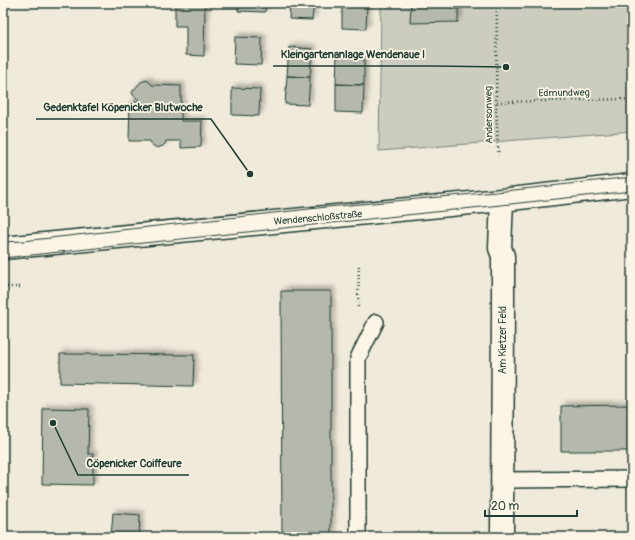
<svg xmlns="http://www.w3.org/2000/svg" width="635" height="540" font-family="Pangolin,sans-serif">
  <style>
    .green { fill: #cccdbf; stroke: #76857a }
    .building { fill: #b5b9ad; stroke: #1f3d34; filter: url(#shadow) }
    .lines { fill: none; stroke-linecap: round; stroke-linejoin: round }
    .lane-casing { stroke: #1f3d34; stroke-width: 18 }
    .street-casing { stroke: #1f3d34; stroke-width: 25 }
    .path { stroke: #1f3d34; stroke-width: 2.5; stroke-dasharray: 1 3; stroke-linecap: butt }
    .lane { stroke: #fcf5e5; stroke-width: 15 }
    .street { stroke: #fcf5e5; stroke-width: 22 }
    .tram { stroke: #1f3d34; stroke-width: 1 }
    .labels { text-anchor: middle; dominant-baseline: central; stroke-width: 3.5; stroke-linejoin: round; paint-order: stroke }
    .street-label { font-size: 10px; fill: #1f3d34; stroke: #fcf5e5 }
    .leader { fill: none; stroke: #1f3d34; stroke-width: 1.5 }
    .callout-dot { fill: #1f3d34; stroke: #fcf5e5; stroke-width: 1.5 }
    .callout-label { font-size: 11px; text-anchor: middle; font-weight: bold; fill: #1f3d34; stroke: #fcf5e5; stroke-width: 3.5; stroke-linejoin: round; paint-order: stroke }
  </style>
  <defs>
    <filter id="shadow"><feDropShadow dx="3.5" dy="-3.5" stdDeviation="2" flood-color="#0004"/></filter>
  </defs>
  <rect width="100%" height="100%" fill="#efeada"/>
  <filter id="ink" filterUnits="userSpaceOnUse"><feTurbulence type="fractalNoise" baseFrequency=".025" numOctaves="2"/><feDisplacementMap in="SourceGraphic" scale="8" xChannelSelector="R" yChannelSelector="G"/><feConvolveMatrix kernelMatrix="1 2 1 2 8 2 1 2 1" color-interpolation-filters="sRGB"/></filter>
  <g filter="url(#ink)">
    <!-- green -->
    <path class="green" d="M 381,3 L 632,3 L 632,131 L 379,151 Z"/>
    <!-- building -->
    <path class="building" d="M 175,3 L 205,3 L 204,56 L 186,55 L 186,26 L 175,26 Z
      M 238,3 L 266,3 L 265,12 L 238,11 Z
      M 290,3 L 314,3 L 312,20 L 289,19 Z
      M 342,3 L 367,3 L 366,29 L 342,28 Z
      M 411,3 L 452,3 L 452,9 L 458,9 L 458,22 L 410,23 Z
      M 235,37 L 262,38 L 261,65 L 234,64 Z
      M 289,47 L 312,49 L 310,77 L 287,76 Z
      M 337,57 L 364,57 L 364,85 L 336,84 Z
      M 287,76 L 310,77 L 308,105 L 285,104 Z
      M 147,80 L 152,85 L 181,86 L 181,121 L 202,121 L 201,147 L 181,148 L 181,141 L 166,141 L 165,144 L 163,146 L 157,148 L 152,145 L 150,141 L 129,141 L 130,102 L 138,102 L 139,100 L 133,95 L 132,92 L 141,82 Z
      M 336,84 L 364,85 L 363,113 L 336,112 Z
      M 232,88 L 260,89 L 259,116 L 232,115 Z
      M 281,291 L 331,291 L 331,537 L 282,537 Z
      M 60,354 L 194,355 L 193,386 L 60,383 Z
      M 632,405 L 632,451 L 561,451 L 561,406 Z
      M 43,408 L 89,409 L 88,454 L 93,454 L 93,485 L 42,484 Z
      M 113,513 L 140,515 L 139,537 L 111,537 Z"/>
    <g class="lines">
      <!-- lane casing -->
      <g class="lane-casing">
        <path id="lane" d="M 501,480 L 632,479
          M 358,537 L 358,358 L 376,322"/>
      </g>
      <!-- street casing -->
      <g class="street-casing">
        <path id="street" d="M 3,248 L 502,200 L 632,185
          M 502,537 L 503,306 L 503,256 L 500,248 L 502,200"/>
      </g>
      <!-- path -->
      <path class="path" d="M 497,3 L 496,102 L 498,148 L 499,155
        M 497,102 L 632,99
        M 3,287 L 21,287
        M 358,307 L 359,263"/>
      <!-- lane -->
      <use href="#lane" class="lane"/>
      <!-- street -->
      <use href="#street" class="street"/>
      <!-- tram -->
      <path class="tram" d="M 3,242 L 23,241 L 327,207 L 496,192 L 632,177
        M 3,258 L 632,191"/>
    </g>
  </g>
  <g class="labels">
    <!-- street labels -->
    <g class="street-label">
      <text transform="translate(564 93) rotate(-1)">Edmundweg</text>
      <text transform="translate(489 115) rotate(-91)">Andersonweg</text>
      <text transform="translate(318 218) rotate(-5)">Wendenschloßstraße</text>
      <text transform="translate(503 340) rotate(-90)">Am Kietzer Feld</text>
    </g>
  </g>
  <!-- callouts -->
  <path class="leader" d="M506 67L433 66H273M250 174L211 119H36M53 423L78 475H189"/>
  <g class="callout-dot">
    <circle cx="506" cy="67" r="4"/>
    <circle cx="250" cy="174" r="4"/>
    <circle cx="53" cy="423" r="4"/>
  </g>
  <g class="callout-label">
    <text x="353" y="58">Kleingartenanlage Wendenaue I</text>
    <text x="123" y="111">Gedenktafel Köpenicker Blutwoche</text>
    <text x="134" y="467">Cöpenicker Coiffeure</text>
  </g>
  <!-- margin -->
  <rect width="635" height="540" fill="none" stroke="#fcf5e5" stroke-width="16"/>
  <rect x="8" y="8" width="619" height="524" fill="none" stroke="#1f3d34" stroke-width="1.5" filter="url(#ink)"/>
  <!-- scale -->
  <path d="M485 510v6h92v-6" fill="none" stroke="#1f3d34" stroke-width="2"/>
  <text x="491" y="510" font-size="12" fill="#1f3d34" stroke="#fcf5e5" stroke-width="3" paint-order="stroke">20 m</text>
</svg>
